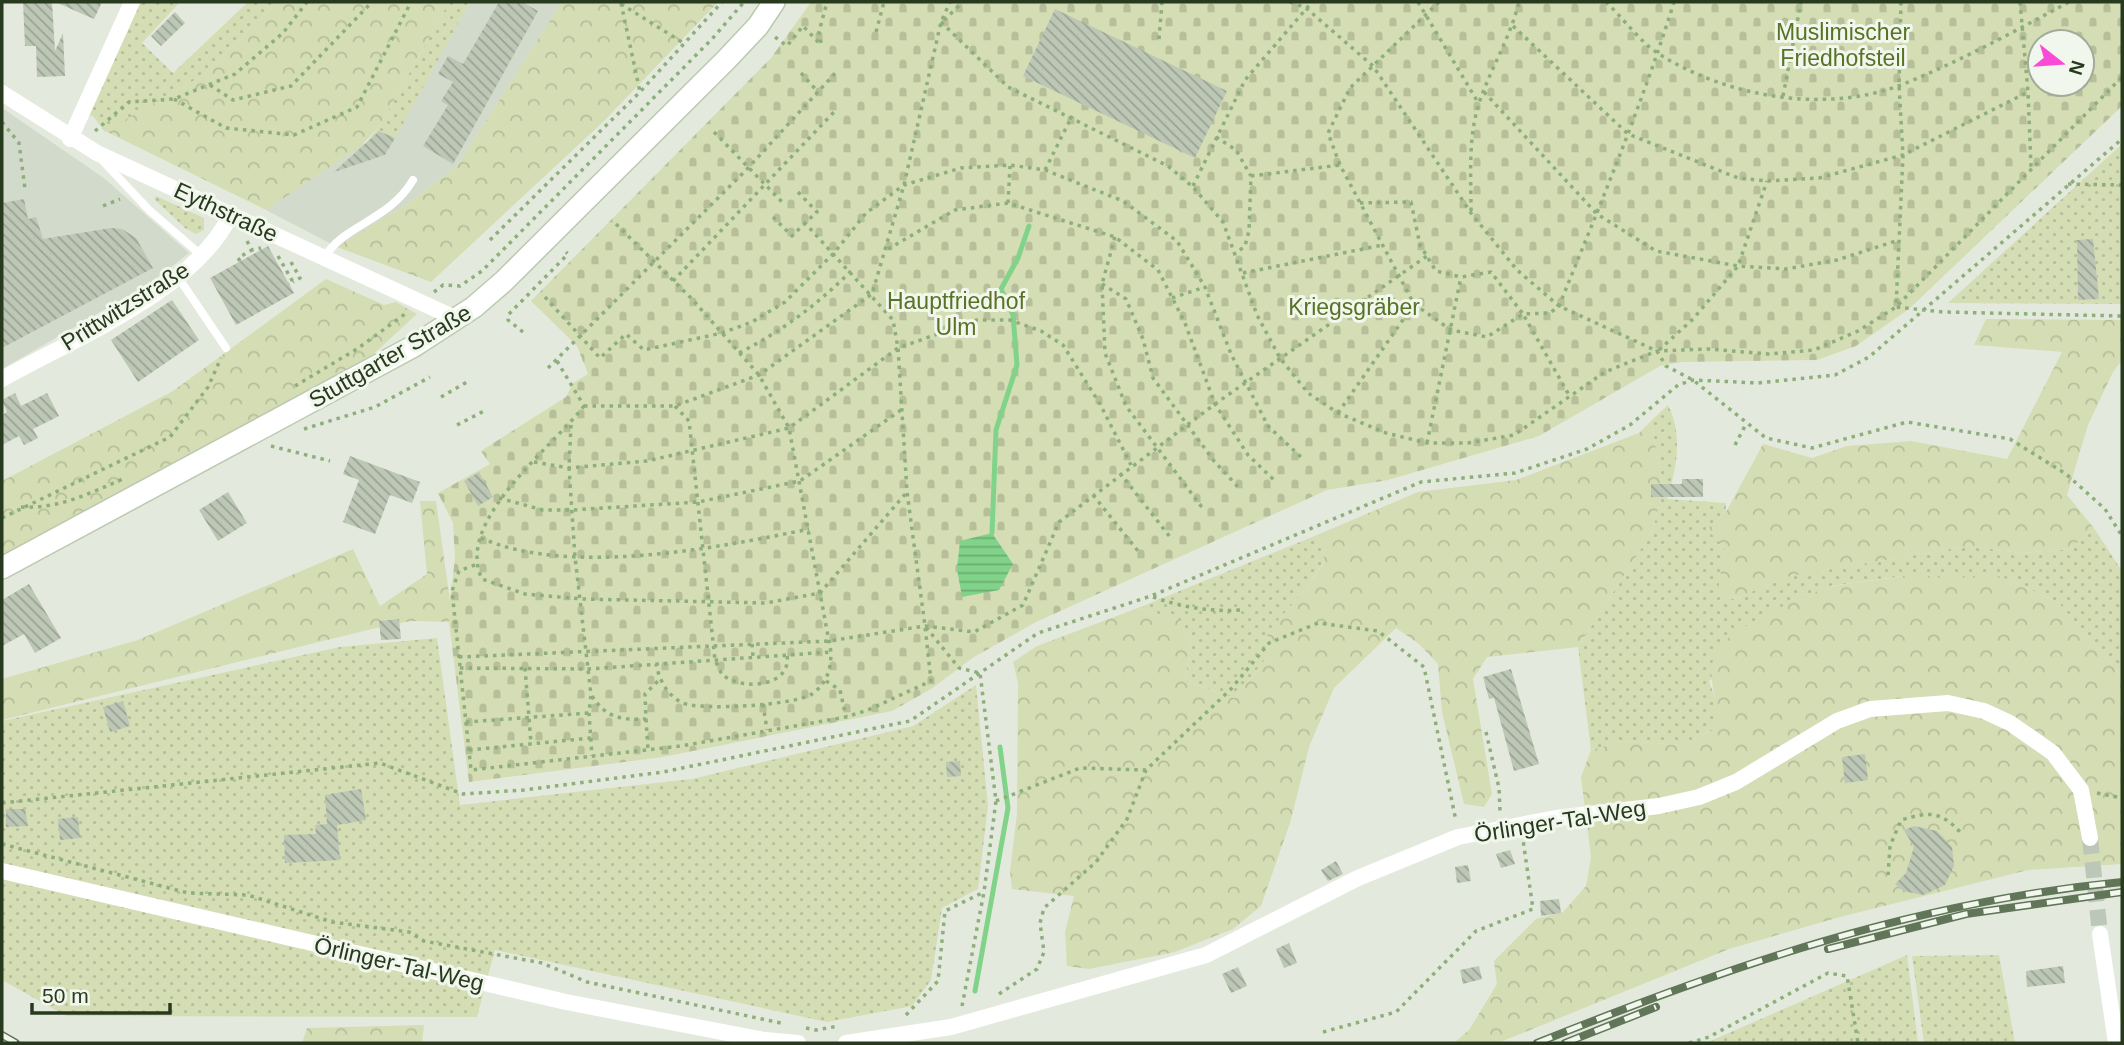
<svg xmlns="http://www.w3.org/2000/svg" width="2124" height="1045" font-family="Arial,sans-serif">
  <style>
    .built { fill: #d2dacb }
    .grass { fill: url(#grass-dots) }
    .forest { fill: url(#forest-crowns) }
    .cemetery { fill: url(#cemetery-stones); fill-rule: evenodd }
    .water { fill: url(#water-rules) }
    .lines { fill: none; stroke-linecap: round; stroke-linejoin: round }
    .stream { stroke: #81d38a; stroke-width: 5 }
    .building { fill: url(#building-back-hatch) }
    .minor-tunnel { stroke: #bdc7b7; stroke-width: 16; stroke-dasharray: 16 8; stroke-linecap: butt }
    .secondary-casing { stroke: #bacaaf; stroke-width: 24 }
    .path { stroke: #8eaf7b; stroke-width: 3.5; stroke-dasharray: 3.5 5; stroke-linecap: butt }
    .service { stroke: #fff; stroke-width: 8 }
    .minor { stroke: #fff; stroke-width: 16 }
    .secondary { stroke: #fff; stroke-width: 21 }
    .rail-casing { stroke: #617658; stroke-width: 8 }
    .rail { stroke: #f2f7ed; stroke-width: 5; stroke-dasharray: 16; stroke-linecap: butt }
    .labels { text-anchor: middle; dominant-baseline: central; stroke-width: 6; stroke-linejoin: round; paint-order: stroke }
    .park-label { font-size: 23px; fill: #587226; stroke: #f2f7ed }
    .street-label { font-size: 23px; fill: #273a1e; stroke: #f2f7ed }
  </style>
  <defs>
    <pattern id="grass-dots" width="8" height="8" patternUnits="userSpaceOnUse" patternTransform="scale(1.75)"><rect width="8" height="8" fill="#d4ddb4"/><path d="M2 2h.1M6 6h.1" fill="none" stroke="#b6be9a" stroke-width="1.8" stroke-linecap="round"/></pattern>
    <pattern id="forest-crowns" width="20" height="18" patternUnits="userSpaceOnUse" patternTransform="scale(1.75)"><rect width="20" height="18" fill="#d4ddb4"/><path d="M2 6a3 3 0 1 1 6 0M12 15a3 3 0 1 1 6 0" fill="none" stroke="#b6be9a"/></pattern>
    <pattern id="cemetery-stones" width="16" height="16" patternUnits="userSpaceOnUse" patternTransform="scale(1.75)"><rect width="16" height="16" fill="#d4ddb4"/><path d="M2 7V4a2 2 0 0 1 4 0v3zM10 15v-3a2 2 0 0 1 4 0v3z" fill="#b6be9a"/></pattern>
    <pattern id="water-rules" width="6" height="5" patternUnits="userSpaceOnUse" patternTransform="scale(1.75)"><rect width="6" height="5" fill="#81d38a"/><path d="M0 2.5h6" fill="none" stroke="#6aac70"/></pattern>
    <pattern id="building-back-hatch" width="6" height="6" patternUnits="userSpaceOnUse" patternTransform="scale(1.75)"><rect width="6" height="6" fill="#bdc7b5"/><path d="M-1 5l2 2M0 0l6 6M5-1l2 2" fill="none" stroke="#9aa393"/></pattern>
  </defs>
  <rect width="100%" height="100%" fill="#e3eadd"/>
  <!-- built -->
  <path class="built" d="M 470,2 L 562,2 L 457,166 L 409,203 L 337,247 L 266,210 L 364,143 L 370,160 L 385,155 Z
    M 2,108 L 104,178 L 189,253 L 152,282 L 2,369 Z"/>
  <!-- grass -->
  <path class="grass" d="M 134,2 L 180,2 L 142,43 L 173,73 L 248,2 L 278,2 L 202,76 L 105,132 L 93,116 L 82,114 Z
    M 449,2 L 470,2 L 395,138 L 379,131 L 366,143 L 379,127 Z
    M 2122,144 L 2122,304 L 1948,303 Z
    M 156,196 L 204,218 L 204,230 L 196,234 L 185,228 L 154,199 Z
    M 1668,405 C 1683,435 1677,467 1667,499 L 1726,503 L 1726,512 L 1707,529 L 1725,548 L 1718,596 L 1734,599 L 1789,576 L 1969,546 L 2020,553 L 2070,549 L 2094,528 L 2122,571 L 2122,677 L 2058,602 L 2000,576 L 1903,576 L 1831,586 L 1709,681 L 1720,712 L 1714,730 L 1681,745 L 1624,741 L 1591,750 L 1578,647 L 1653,530 L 1663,487 L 1651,421 Z
    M 1317,535 L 1325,560 L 1306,589 L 1267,633 L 1269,654 L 1235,698 L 1185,681 L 1191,643 L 1179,620 L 1138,608 Z
    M 437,638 L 460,805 L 692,779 L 913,726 L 976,685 L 988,806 L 978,889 L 942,908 L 931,980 L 912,1006 L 827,1022 L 495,950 L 477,1017 L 66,1016 L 2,980 L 2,721 L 340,647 Z
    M 1907,955 L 1918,1043 L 1705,1043 L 1706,1043 Z
    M 1999,955 L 2015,1043 L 1924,1043 L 1912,956 Z"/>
  <!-- forest -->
  <path class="forest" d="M 278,2 L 449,2 L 379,127 L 362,145 L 266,210 L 105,131 L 202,76 Z
    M 562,2 L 718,2 L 603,122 L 431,282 L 337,247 L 409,203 L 457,166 Z
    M 326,279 L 384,305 L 396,302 L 417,314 L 368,359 L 2,557 L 2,481 L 173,391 Z
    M 1986,319 L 2122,320 L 2122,360 L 2113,372 L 2088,425 L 2067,495 L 2094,528 L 2070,549 L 2020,553 L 1969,546 L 1790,576 L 1734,599 L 1717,596 L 1725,548 L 1707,529 L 1726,512 L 1763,444 L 1812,458 L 1847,446 L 1911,441 L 2007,459 L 2062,352 L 1974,345 Z
    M 1651,421 L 1663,487 L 1653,530 L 1578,647 L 1487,657 L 1473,679 L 1492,794 L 1484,807 L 1464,804 L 1442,712 L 1438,664 L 1419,644 L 1396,628 L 1334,688 L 1309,747 L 1291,820 L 1261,906 L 1233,929 L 1175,952 L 1089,969 L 1067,966 L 1065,932 L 1074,896 L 1012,889 L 1010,871 L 1017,814 L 1018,683 L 1013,662 L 1037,646 L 1138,608 L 1179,620 L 1191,643 L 1185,681 L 1235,698 L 1269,654 L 1267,633 L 1306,589 L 1325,561 L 1317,535 L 1418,492 L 1516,480 L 1639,433 Z
    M 420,501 L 436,501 L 453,622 L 411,621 L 376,628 L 2,720 L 2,679 L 138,640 L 353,549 L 380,606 L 427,574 Z
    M 1903,576 L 2000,576 L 2058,602 L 2122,677 L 2122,864 L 2028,870 L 1840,917 L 1729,949 L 1498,1043 L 1454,1043 L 1469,1030 L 1497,984 L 1494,961 L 1536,919 L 1563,912 L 1586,886 L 1591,857 L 1581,777 L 1591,750 L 1624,741 L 1681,745 L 1714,730 C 1723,701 1704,683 1715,653 C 1723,631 1811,591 1834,586 C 1857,582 1880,580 1903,576 Z
    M 424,1025 L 422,1043 L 302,1043 L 307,1028 Z"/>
  <!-- cemetery -->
  <path class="cemetery" d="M 811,2 L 2122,2 L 2122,106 L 1909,309 L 1856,346 L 1817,360 L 1682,362 L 1660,366 L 1539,436 L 1388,480 L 1327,490 L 1036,622 L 974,657 L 931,689 L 892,711 L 663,757 L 469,782 L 448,614 L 455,559 L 453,523 L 438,493 L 490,464 L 481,451 L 566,397 L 573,383 L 588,374 L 577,346 L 531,301 L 771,58 ZM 2040,42 L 2082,42 L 2082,84 L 2040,84 Z"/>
  <!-- water -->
  <path class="water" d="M 992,533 L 1013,564 L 999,590 L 962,597 L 957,569 L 960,541 Z"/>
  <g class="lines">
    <!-- stream -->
    <path class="stream" d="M 992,533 L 996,430 L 1017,365 L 1013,315 L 1001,289 L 1018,258 L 1029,226
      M 975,991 L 1008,808 L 1000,747"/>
  </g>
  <!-- building -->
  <path class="building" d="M 23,2 L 52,2 L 55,51 L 63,33 L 65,76 L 37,77 L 36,46 L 25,46 Z
    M 55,2 L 102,2 L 94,19 Z
    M 499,2 L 522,2 L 538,11 L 453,164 L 423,146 L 448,105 L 441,101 L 453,82 L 438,74 L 448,56 L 463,64 Z
    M 1055,9 L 1227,91 L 1195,158 L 1023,76 Z
    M 175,12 L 185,23 L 161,46 L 151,36 Z
    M 379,131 L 395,138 L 385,155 L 334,172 Z
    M 24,199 L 28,219 L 36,217 L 43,239 L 111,228 L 122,229 L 136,238 L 153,268 L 2,348 L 2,203 Z
    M 2093,239 L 2099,299 L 2078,300 L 2077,240 Z
    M 268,246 L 294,293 L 236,325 L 210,278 Z
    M 172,300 L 199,340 L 138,382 L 111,340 Z
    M 15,393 L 21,406 L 47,393 L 59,416 L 33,429 L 38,438 L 24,445 L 19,436 L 2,445 L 2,415 L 7,412 L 2,400 Z
    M 350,456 L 420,482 L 412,503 L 390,495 L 375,534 L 343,522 L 359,480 L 343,474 Z
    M 479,472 L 493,497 L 478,506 L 464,481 Z
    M 1682,479 L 1703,479 L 1703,497 L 1651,497 L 1651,484 L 1682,484 Z
    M 228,492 L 247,523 L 218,541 L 199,510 Z
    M 29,584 L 61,638 L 35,653 L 24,634 L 2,646 L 2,600 Z
    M 399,619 L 401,639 L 381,640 L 379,621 Z
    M 1511,669 L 1539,764 L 1514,771 L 1494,698 L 1489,699 L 1483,677 Z
    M 123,701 L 130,726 L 110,732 L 103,707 Z
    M 1865,754 L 1868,780 L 1845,783 L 1842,757 Z
    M 960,761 L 961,776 L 947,777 L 946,762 Z
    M 361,789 L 366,820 L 337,825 L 340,860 L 285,863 L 284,835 L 316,834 L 315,825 L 327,824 L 325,795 Z
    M 6,809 L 25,809 L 28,826 L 6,827 Z
    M 78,817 L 80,838 L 60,840 L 58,819 Z
    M 1914,826 L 1937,831 L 1952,847 L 1954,866 L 1945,885 L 1923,895 L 1903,891 L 1895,884 L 1906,873 L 1914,847 L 1904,830 Z
    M 1510,850 L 1515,864 L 1501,868 L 1496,854 Z
    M 1336,861 L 1343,874 L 1328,881 L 1321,870 Z
    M 1468,865 L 1471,881 L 1457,883 L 1455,867 Z
    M 1559,899 L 1561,913 L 1541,916 L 1540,901 Z
    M 1289,943 L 1297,963 L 1284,968 L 1276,949 Z
    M 1479,966 L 1482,979 L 1463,984 L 1460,970 Z
    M 2063,966 L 2065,983 L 2027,987 L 2026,971 Z
    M 1238,967 L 1247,986 L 1231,993 L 1222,974 Z"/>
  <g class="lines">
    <!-- minor-tunnel -->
    <path class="minor-tunnel" d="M 2090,838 L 2100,934"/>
    <!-- secondary casing -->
    <g class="secondary-casing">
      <path id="secondary" d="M 2,568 L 414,346 L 474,307 L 504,281 L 726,60 L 758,26 L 774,2"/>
    </g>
    <!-- path -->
    <path class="path" d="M 1290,2 L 1306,8 L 1373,66 L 1471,213 L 1517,270 L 1559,306 L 1657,351 L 1666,366 L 1693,380 L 1766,438 L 1812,448 L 1907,422 L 2010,439 L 2066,474 L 2105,509 L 2122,536
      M 1418,2 L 1479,104
      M 1439,2 L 1350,88 L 1328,133 L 1340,165 L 1414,304 L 1451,330 L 1487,337 L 1523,314 L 1569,395
      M 1606,2 C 1623,18 1640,42 1659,54 C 1727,97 1825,114 1901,85 C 1959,62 2015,31 2069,2
      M 1901,2 L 1899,85 L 1903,155 L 1896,307 L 1943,312 L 2122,316
      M 2020,2 L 2028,92 L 2031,167
      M 621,3 L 640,92
      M 621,4 L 685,44
      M 944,20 L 963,2
      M 941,22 L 1008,87 L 1168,166 L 1193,187 L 1223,222 L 1257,315 L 1280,358 L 1308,393 L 1338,413 L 1386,433 L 1427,443 L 1468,443 L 1514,435 L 1605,372 L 1657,351 L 1708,349 L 1769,354 L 1814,350 L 1858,331 L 1896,307 L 2122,77
      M 1513,26 L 1628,134 L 1738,178 L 1767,181 L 1819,178 L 1903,155 L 2028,92
      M 876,32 L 884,2
      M 775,37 L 787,46 L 803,26 L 821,45
      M 1159,39 L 1162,2
      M 821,43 L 819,32 L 827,2
      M 801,73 L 818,92
      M 210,85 L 233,100 L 291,86 L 372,2
      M 1484,92 L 1597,214 L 1656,251 L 1738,266 L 1786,269 L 1837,260 L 1899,240
      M 1783,96 L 1801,2
      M 174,99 L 226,128 L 294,135 L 357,107 L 411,2
      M 2,122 L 19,143 L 25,189
      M 95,131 L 129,102 L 174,99 L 235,74 L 283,33 L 307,2
      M 714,132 L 785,205
      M 1216,137 L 1236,150 L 1251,176 L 1249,231 L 1245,246 L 1235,254
      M 1045,170 L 1072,116
      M 1251,176 L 1340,165
      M 2068,184 L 2122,185
      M 1193,186 L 1245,80 L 1312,2
      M 798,192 L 817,212 L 805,223 L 893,320 L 898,348 L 907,492 L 925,626 L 959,668 L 980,673
      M 1008,203 L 1010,166
      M 1360,203 L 1411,202 L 1420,245 L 1436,271 L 1461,277 L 1491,272 L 1523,314 L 1550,313 L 1559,306 C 1600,205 1642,105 1674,2
      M 103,206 L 120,199
      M 1471,211 C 1471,175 1468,138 1479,103 C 1491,68 1510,38 1519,2
      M 773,217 L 792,236 L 805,223
      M 616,224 L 692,299 L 759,375 L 789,428 L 831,652 C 831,670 827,683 812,694 C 797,705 701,711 683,703 C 667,696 659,679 656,664
      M 1115,237 L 1102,284 L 1105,353 L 1126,406 L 1204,510
      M 490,240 L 640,92 L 722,2
      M 247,241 L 252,250 L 261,248
      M 888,249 L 955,210 L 1008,203 L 1115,237 L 1158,270 L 1185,323 L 1215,404 L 1248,455 L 1274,480
      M 278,256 L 293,282 L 289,284
      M 240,261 L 238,258 L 252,250
      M 291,262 L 300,278 L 293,282
      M 1243,273 L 1383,245
      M 673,281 L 835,111
      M 1102,284 L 1126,299 L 1143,339 L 1153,378 L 1214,461 L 1239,488
      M 434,292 L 443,285 L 460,286 L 482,271 L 712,39 L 744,2
      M 545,297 L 600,358 L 626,334 L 644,350 L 722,333 L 752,322 L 785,302 L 834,253 L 866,213 L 904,185 L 961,168 L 1010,165 L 1045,170 L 1123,201 L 1177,241 L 1205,287 L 1231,354 L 1268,426 L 1303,459
      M 1172,298 L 1205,287
      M 523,332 L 508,320 L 508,315 L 568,254 L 566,252
      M 1659,350 L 1693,319 L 1738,266 L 1767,181
      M 739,353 C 782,331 817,305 851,271
      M 557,361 L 584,406
      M 548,368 L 748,168 L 838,70
      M 295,386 L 357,349 L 405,314
      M 441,397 L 467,382
      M 584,406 C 552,448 454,521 482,579 L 525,594 L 582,599 L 766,603 L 820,593 L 907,492
      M 584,406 L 675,406 L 759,375 L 872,294 L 904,185 L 941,22 L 950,2
      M 675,406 L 689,421 L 715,660 C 717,664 720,672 723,675 C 742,691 792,687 787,655
      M 1338,413 L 1414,304
      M 457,425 L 486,410
      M 571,425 L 569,468 L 575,557 L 591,695 L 589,713 L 592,756
      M 304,429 L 375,407 L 430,377
      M 1427,443 L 1461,277
      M 1735,445 L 1746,424
      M 271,446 L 330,461
      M 534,462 L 569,468 L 647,461 L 789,428 L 898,348 L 977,320 L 1010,320 L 1041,331 L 1063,345 L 1100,404 L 1131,465
      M 1120,473 L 1170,537
      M 1093,495 L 1138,551
      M 499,498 L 543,510 L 572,510 L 698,502 L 800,481 L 901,410
      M 21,507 C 60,509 90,493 125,478
      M 2,518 L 170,437 L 208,387 L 221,358
      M 481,538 C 569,577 717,548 809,529
      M 475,565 L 459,571 L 452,591 L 471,770 L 681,746 L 846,717 L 868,710 L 931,681 L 925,626
      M 1153,597 C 1182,607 1209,612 1240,610
      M 752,644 L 753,657
      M 459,657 L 829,641 L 925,626 L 974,632 L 1023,605 L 1059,522 L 1215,404 L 1427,256
      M 460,668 L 588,669 L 831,652
      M 525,668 L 531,743
      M 826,681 L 840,690 L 846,717
      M 592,696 C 606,718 621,720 646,719 L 645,694 L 659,680
      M 763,704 L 767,730
      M 646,719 L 648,750
      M 466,722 L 589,713
      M 1486,732 L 1499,788 L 1500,811
      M 469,750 L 591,738
      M 2097,793 L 2122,798
      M 996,801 L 1080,768 L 1146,770
      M 2,803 L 380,763 L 463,794 L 524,790 L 663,772 L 910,721 L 1038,633 L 1151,596 L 1421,482 L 1515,473 L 1587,449 L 1630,425 L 1678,385 L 1693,380 L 1758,383 L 1835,375 L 1869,357 L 2122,139
      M 2,844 L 188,893 L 248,895 L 332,922 L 409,932 L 424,941 L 542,963 L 587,982 L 781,1023
      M 1888,875 L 1890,846 L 1901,820 C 1931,811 1941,811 1963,835
      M 999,994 L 1037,969 L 1044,952 L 1040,923 L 1044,908 L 1096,862 L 1127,819 L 1146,770 L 1231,689 L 1269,643 L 1318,623 L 1378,631 L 1424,667 L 1456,821
      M 962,1006 L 984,892 L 996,801 L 980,673
      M 906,1015 L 938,981 L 945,911 L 984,892
      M 806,1028 L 816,1030 L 839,1026
      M 1323,1032 L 1396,1012 L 1476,931 L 1533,909 L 1523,840
      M 1689,1043 L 1709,1037 L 1828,973 L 1847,976 L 1858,1043"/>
    <!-- service -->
    <path class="service" d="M 102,160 L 149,210 L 201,255
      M 325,257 C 343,225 389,221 413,180
      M 178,277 L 226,348"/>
    <!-- minor -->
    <path class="minor" d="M 2,93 L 97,153 L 457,319
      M 70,139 L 132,2
      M 2,379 C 74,338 195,291 231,214
      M 2,871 L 566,1002 L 764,1040 L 798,1043
      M 2100,934 L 2116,1043
      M 846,1043 L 951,1027 L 1206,955 L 1358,878 L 1458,837 L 1556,818 L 1659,806 L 1699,797 L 1736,782 L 1837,721 L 1870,709 L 1948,703 L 1984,711 L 2010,723 L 2053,753 L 2081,790 L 2090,838"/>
    <!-- secondary -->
    <use href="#secondary" class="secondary"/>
    <!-- rail casing -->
    <g class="rail-casing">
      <path id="rail" d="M 1828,949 L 1966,914 L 2122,892
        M 2,1035 L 16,1043
        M 1537,1043 C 1729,966 1915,902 2122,882
        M 1565,1043 L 1656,1007"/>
    </g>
    <!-- rail -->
    <use href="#rail" class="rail"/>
  </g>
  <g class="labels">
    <!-- park labels -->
    <g class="park-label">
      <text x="1843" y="32">Muslimischer<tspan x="1843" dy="26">Friedhofsteil</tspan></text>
      <text x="956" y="301">Hauptfriedhof<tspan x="956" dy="26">Ulm</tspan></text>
      <text x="1354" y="307">Kriegsgräber</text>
    </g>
    <!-- street labels -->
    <g class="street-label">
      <text transform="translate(226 212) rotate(25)">Eythstraße</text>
      <text transform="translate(125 306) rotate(-32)">Prittwitzstraße</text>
      <text transform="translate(390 356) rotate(-30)">Stuttgarter Straße</text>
      <text transform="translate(1560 821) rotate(-9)">Örlinger-Tal-Weg</text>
      <text transform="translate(399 964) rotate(13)">Örlinger-Tal-Weg</text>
    </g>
  </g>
  <!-- border -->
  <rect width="2124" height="1045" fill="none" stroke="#273a1e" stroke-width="7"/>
  <!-- north arrow -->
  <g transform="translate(2061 63) rotate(107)"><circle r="33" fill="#f2f7ed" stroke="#a1ab9a" stroke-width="2"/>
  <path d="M0-5L12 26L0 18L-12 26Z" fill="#f94bd7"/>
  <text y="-10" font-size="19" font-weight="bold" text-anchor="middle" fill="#273a1e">N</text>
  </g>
  <!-- scale -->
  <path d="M32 1003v10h138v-10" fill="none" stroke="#273a1e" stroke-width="3.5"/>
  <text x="42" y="1003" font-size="21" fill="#273a1e" stroke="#f2f7ed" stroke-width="5" paint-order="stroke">50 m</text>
</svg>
